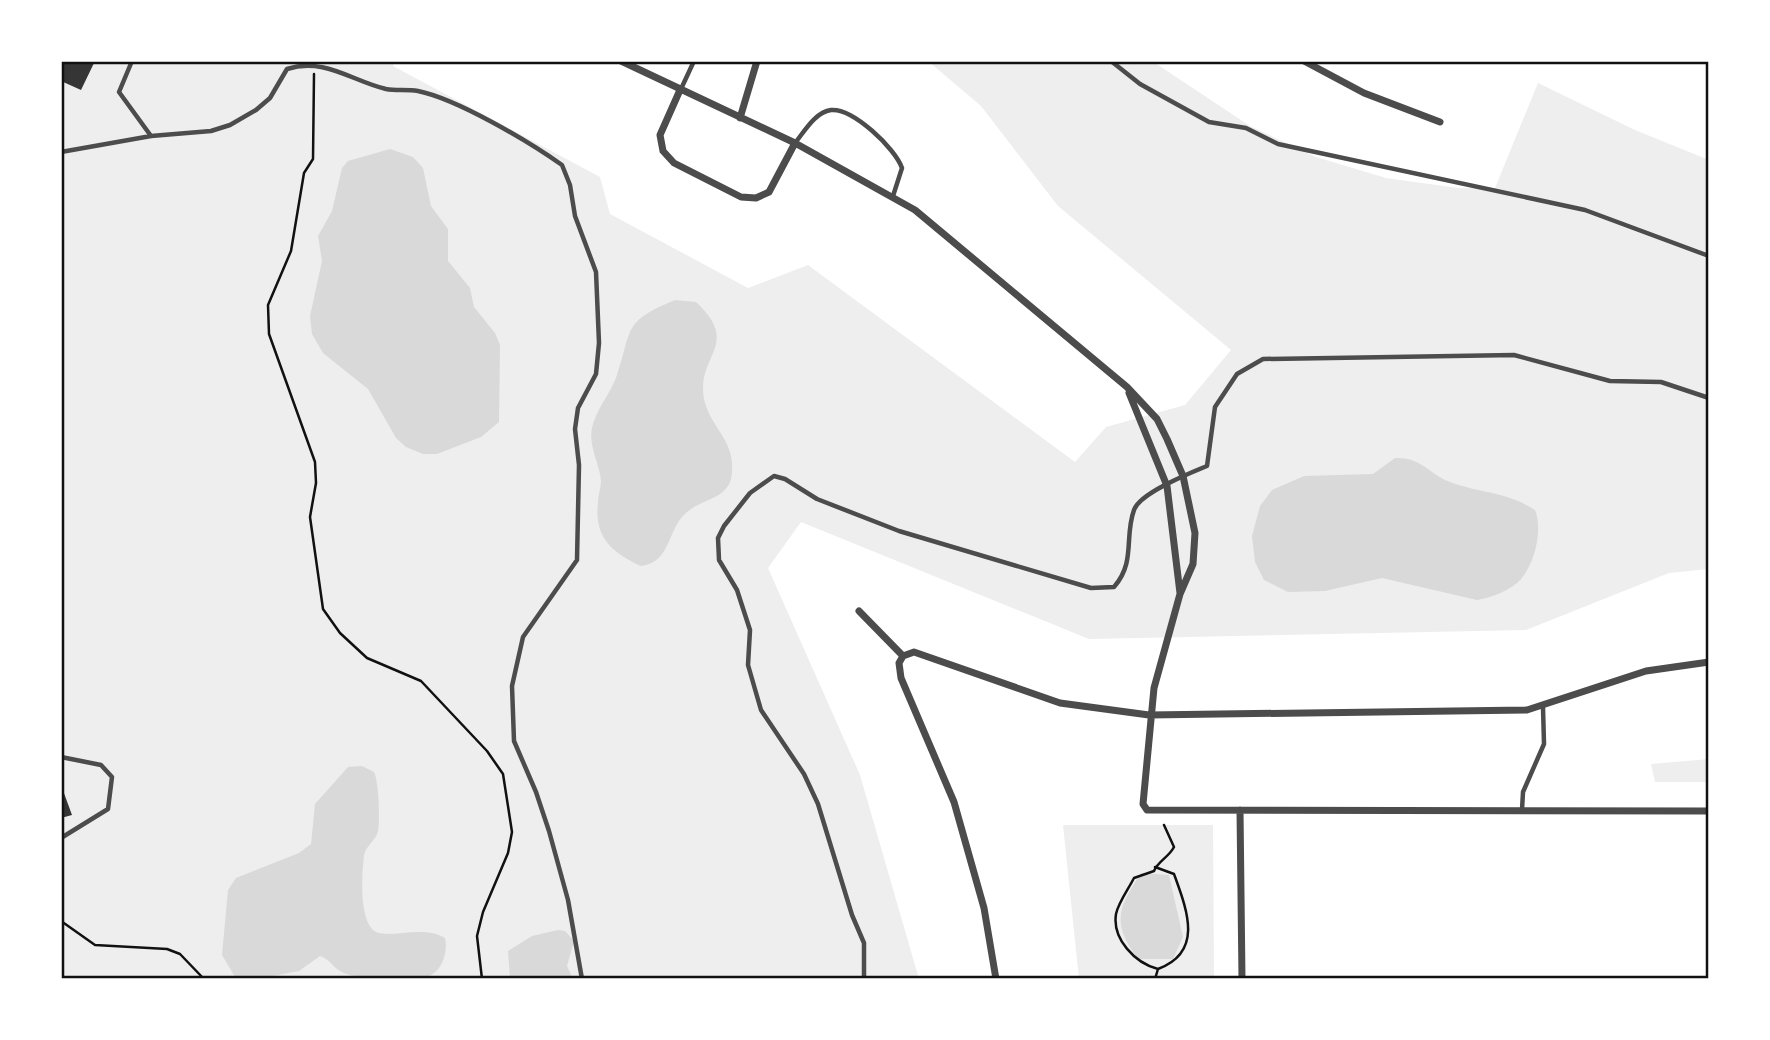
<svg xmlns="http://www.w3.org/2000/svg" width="1770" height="1040" font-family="'Source Serif 4',serif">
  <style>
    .green { fill: #eee }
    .water { fill: #d9d9d9 }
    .building { fill: #353535 }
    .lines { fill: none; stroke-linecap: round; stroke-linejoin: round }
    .path { stroke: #111; stroke-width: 2.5 }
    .service { stroke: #4c4c4c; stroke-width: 4.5 }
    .minor { stroke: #4c4c4c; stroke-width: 7 }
    .neatline { fill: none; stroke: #111; stroke-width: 2.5 }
  </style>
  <rect width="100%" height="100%" fill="#fff"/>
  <!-- green -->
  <path class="green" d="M 61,61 L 394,61 L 393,66 L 600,177 L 610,214 L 748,288 L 808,265 L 1075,462 L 1106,427 L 1185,405 L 1231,350 L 1058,206 L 981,106 L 928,61 L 1152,61 L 1250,126 L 1316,157 L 1386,178 L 1458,188 L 1495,188 L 1538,83 L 1635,130 L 1709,160 L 1709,569 L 1669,573 L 1526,630 L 1089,639 L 801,522 L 768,568 L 860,775 L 919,979 L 61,979 Z
    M 1709,759 L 1709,782 L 1655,782 L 1651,764 Z
    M 1063,825 L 1213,825 L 1214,979 L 1079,979 Z"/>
  <!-- water -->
  <path class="water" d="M 390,149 L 413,157 L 423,168 L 431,206 L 448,229 L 448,261 L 470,288 L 474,307 L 495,333 L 500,345 L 499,422 L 481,437 L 437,454 L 423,454 L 406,447 L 396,438 L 368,389 L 323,353 L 312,334 L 310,316 L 322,261 L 318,236 L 332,211 L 342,168 L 348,161 Z
    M 675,300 L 696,302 C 742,345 696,354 704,399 C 710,427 735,440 732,472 C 731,499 703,498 687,512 C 667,528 672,562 641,566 C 611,552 594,537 598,502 C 598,495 601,488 601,481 C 600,464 588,446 592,428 C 596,409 611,393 617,375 C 633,328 622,322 675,300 Z
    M 1395,458 C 1419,457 1426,470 1445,480 C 1475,493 1507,491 1535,510 C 1543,529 1535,563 1521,579 C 1512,590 1490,598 1477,600 L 1382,578 L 1325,591 L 1288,592 L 1264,580 L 1255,562 L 1252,536 L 1260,506 L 1272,490 L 1304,476 L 1373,474 Z
    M 362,766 L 374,772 C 379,782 380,820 378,831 C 376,841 366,845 364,855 C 362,874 359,914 372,929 C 383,942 422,923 445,938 C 448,951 443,970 429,976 C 415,982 356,980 342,972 C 333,968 330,959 320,956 L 299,971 L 257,979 L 235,977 L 222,955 L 228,890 L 236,878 L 299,853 L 311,844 L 315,804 L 348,767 Z
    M 1141,873 L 1169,875 L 1183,937 L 1173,959 L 1138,959 C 1111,923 1118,908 1141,873 Z
    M 558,930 L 565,931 L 574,941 L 567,966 L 573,979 L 510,979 L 508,951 L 532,936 Z"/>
  <!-- building -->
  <path class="building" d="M 61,61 L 95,61 L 81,90 L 61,81 Z
    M 61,785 L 72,815 L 61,818 Z"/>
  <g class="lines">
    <!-- path -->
    <path class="path" d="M 314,74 L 313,159 L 304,173 L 291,251 L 268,305 L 269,334 L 315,462 L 316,483 L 310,517 L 323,609 L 340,633 L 367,658 L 421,681 L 487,751 L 503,774 L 512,832 L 508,853 L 483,912 L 477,936 L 482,979
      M 1155,867 L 1174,874 C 1187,910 1204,952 1158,969 C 1135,963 1112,939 1116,914 C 1118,903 1129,888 1134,878 L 1154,871 C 1158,861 1169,857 1174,847 L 1164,825
      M 61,921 L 95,945 L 167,949 L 180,954 L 204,979
      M 1155,979 L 1158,969"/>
    <!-- service -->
    <path class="service" d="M 132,61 L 119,92 L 151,136
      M 1111,61 L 1140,84 L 1209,122 L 1246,128 L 1278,144 L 1585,210 L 1709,256
      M 681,89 L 694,61
      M 795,143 C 804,132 815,112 831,110 C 853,108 895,148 902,168 L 893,196
      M 61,152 L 151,136 L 211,131 L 230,125 L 256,110 L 270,98 L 287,69 C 324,57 352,81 386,89 C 396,91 407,89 418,91 C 457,99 528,141 562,165 L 570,185 L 575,216 L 596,272 L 599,343 L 596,374 L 578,408 L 575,429 L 579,465 L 577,560 L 523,637 L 512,686 L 514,741 L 536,792 L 549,831 L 568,900 L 582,979
      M 61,757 L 101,765 L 112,777 L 108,809 L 61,838
      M 1522,810 L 1523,792 L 1544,744 L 1543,707
      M 864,979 L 864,943 L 852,915 L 818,804 L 804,774 L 761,710 L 748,665 L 750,630 L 737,590 L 719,560 L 718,538 L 724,526 L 750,493 L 774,476 L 785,479 L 817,499 L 899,531 L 1091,588 L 1114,587 C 1136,562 1124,537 1134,510 C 1140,493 1190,473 1207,466 L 1215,407 L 1237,374 L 1263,359 L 1514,355 L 1610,381 L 1661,382 L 1709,398"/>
    <!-- minor -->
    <path class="minor" d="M 621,61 L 795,143 L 915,210 L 1127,387 L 1157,419 L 1167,439 L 1183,476 L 1195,533 L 1193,564 L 1180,594 L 1154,688 L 1143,804 L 1147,810 L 1709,811
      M 1304,61 L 1364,93 L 1440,122
      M 680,90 L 660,135 L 663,151 L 674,163 L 741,197 L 756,198 L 769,192 L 795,143
      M 740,118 L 757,61
      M 1129,393 L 1167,486 L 1180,593
      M 859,611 L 903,656
      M 903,656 L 914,652 L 1060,703 L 1149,715 L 1527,710 L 1646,671 L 1709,662
      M 903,656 L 899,663 L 901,678 L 954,802 L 984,908 L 996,979
      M 1240,810 L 1242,979"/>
  </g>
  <!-- border -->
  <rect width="1770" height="1040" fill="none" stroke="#ffffff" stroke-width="126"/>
  <rect x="63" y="63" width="1644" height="914" class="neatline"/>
</svg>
